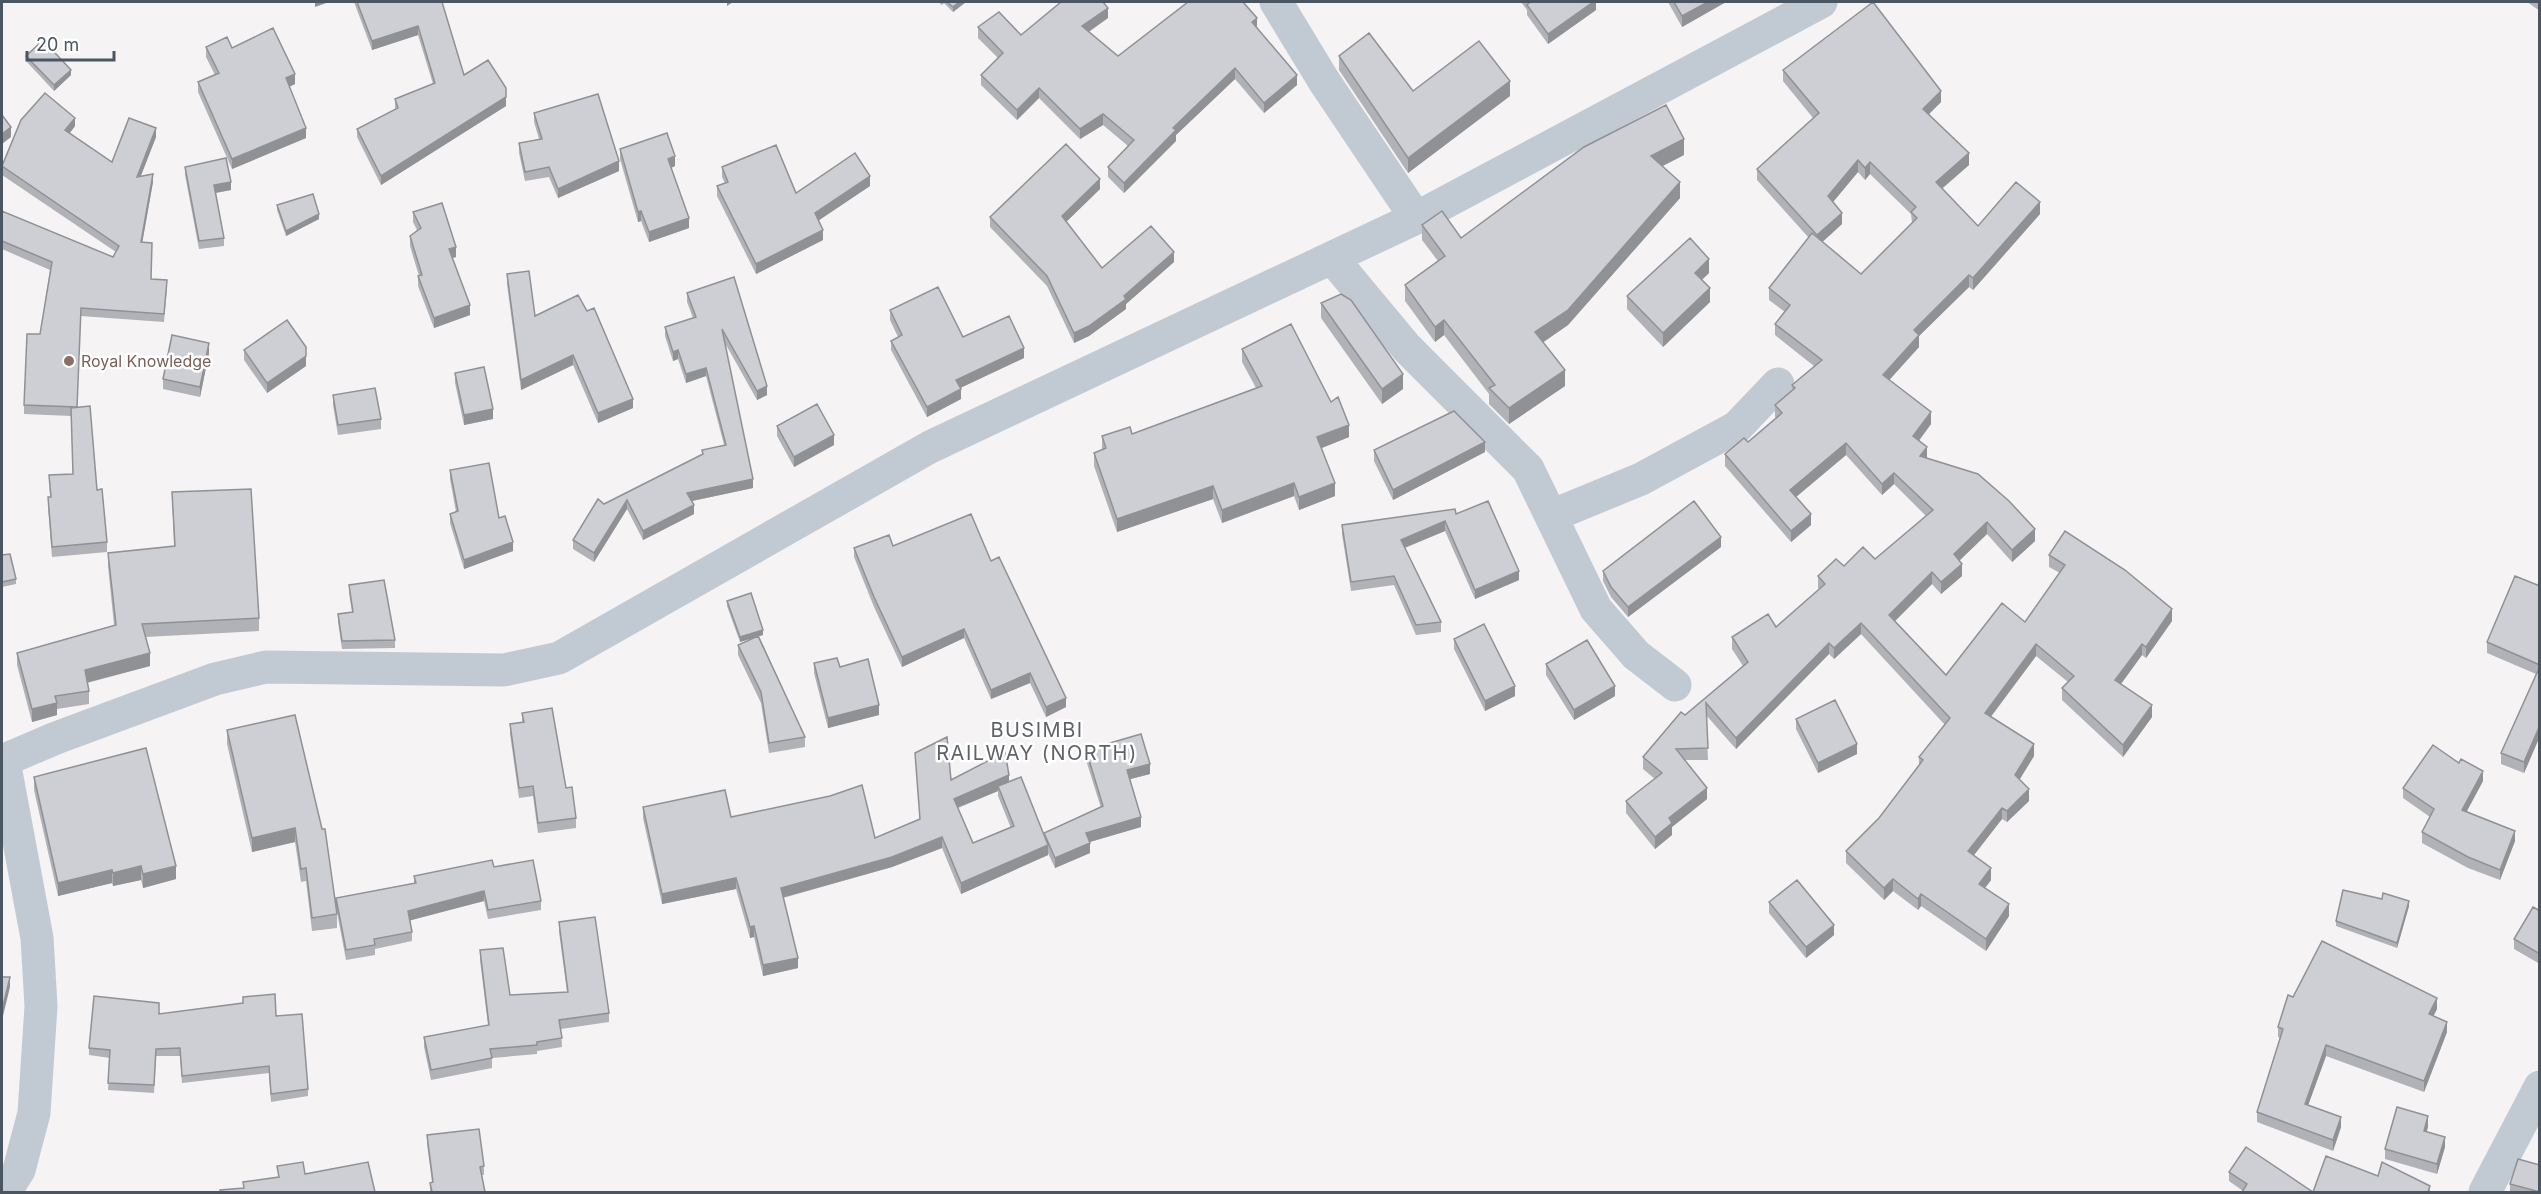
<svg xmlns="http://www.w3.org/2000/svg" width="2541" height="1194" font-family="Inter,sans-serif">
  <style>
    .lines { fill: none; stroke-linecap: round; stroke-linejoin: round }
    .minor { stroke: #c1cad2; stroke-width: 33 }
    .wall { fill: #b0b2b7; fill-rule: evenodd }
    .shaded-wall { fill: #909195 }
    .building { fill: #cdcfd5; stroke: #909195; stroke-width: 1.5 }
    .education-dot { fill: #8d6e63; stroke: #fff; stroke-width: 2 }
    .labels { text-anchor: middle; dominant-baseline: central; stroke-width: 5; stroke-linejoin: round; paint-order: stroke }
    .education-label { font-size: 16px; fill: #785e54; stroke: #fff; text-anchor: start }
    .quarter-label { font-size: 20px; letter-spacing: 1.5px; fill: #5f6368; stroke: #fff }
  </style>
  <rect width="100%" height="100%" fill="#f5f3f3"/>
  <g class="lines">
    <!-- minor -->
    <path class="minor" d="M 1276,2 L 1324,81 L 1416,218
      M 1332,258 L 1407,348 L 1528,469 L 1596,609 L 1636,655 L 1675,685
      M 1551,516 L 1641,479 L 1737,427 L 1778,384
      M 2,761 L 56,738 L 215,679 L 266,667 L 504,670 L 559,658 L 930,447 L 1416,218 L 1821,2
      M 4,761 L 37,938 L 41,1006 L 34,1113 L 19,1170 L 5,1192
      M 2485,1192 L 2540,1087"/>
  </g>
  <!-- wall -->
  <path class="wall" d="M 354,2 L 442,2 L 464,75 L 506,106 L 381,185 L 357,137 L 357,129 L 395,110 L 395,99 L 433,84 L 418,35 L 372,50 Z
    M 938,2 L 966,2 L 953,12 L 944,3 L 942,5 Z
    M 1521,2 L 1596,2 L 1596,10 L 1548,44 L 1527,15 L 1527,10 Z
    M 1668,2 L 1726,2 L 1682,27 Z
    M 2527,2 L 2540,2 L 2540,11 Z
    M 1108,18 L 1089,32 L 1118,56 L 1257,28 L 1297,85 L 1264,113 L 1235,79 L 1176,135 L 1176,141 L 1124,193 L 1108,177 L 1108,167 L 1128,146 L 1103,125 L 1080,139 L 1039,98 L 1017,120 L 981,85 L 981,75 L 998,58 L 978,38 L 978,27 L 1021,35 Z
    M 206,47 L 232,48 L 295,84 L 289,87 L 306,138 L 232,169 L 198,92 L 198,82 L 215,75 L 206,57 Z
    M 26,56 L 71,75 L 54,91 L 26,61 Z
    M 1339,56 L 1413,91 L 1510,96 L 1408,173 L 1339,70 Z
    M 1783,70 L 1941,102 L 1929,114 L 1969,165 L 1942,188 L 1978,226 L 2040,214 L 1973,290 L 1969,287 L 1919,336 L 1919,347 L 1889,380 L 1931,424 L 1919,441 L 1927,458 L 2035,541 L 2012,562 L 1987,534 L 1959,560 L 1962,576 L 1941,594 L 1932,584 L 1895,621 L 1946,675 L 2025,622 L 2060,573 L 2049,567 L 2049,555 L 2172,621 L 2146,658 L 2142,655 L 2121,684 L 2152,717 L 2123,757 L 2062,700 L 2062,688 L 2068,682 L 2036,656 L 1991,717 L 2034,756 L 2019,780 L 2029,801 L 2007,822 L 2002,819 L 1973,855 L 1991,880 L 1985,888 L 2009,916 L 1986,951 L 1921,906 L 1918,910 L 1893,891 L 1884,900 L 1846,863 L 1846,851 L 1879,818 L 1919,765 L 1919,757 L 1945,725 L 1861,634 L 1834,659 L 1829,654 L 1736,749 L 1706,715 L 1708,760 L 1685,760 L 1707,799 L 1672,827 L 1672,835 L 1655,849 L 1626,813 L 1626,801 L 1655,779 L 1643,769 L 1643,757 L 1685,715 L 1743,666 L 1732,649 L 1732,637 L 1776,627 L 1819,589 L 1818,588 L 1818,576 L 1844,566 L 1875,559 L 1926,516 L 1894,484 L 1882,495 L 1846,455 L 1796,497 L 1811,525 L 1791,542 L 1725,466 L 1725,454 L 1748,442 L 1776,418 L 1775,417 L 1775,405 L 1792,390 L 1792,385 L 1814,366 L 1775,335 L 1775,324 L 1785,312 L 1769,300 L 1769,288 L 1809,238 L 1757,180 L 1757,169 L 1813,118 L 1783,81 ZM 1858,172 L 1865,180 L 1870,174 L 1911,214 L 1912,223 L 1861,274 L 1822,242 L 1842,224 L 1833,202 Z
    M 534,113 L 619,171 L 558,198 L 549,177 L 525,181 L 519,153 L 519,143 L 539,139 L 534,122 Z
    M 75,126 L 70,133 L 112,162 L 156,137 L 140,177 L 153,182 L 142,242 L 151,279 L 167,288 L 164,322 L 81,316 L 77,407 L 97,490 L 107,542 L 107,552 L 52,557 L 48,507 L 48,497 L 50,497 L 49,475 L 73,474 L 71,416 L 24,414 L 24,405 L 40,334 L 50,270 L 2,249 L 2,211 L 113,257 L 116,252 L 2,175 L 2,166 Z
    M 620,149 L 675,166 L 671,168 L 689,228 L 649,242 L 641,221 L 638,222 L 620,159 Z
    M 1684,155 L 1662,166 L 1680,198 L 1568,325 L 1543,342 L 1565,386 L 1509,424 L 1489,404 L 1489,394 L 1444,335 L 1435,342 L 1405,301 L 1405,285 L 1438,261 L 1422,240 L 1422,225 L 1461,238 Z
    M 185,167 L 231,190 L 216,193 L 224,238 L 224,246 L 199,249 L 185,175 Z
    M 722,167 L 796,193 L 870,186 L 818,220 L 823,240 L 756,274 L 717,196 L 717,186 L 725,183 L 722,177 Z
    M 1100,189 L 1066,222 L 1102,268 L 1174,262 L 1126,304 L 1126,309 L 1089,336 L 1074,343 L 1047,286 L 990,227 L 990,217 Z
    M 277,205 L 319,219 L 286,236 L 277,210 Z
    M 413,212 L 456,257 L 452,258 L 470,315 L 434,328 L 418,286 L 418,276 L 419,276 L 410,246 L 410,236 L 417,230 L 413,222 Z
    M 1709,273 L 1702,280 L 1710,302 L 1663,347 L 1627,309 L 1627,296 Z
    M 507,274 L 535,316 L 633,408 L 598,423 L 573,365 L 521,390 L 507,284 Z
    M 734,277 L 767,395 L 757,400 L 725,343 L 753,488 L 692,501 L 694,514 L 643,540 L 627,509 L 594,562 L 573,549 L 573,540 L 604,504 L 702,455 L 702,450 L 724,445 L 706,376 L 686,383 L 678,359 L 673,361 L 665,336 L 665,327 L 693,318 L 687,302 L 687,293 Z
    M 1321,303 L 1403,389 L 1382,404 L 1321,318 Z
    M 890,310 L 963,337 L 1024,358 L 960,388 L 961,399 L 927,417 L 891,350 L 891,341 L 898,337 L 890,320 Z
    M 1242,349 L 1349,437 L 1321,448 L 1335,496 L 1299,510 L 1294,496 L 1222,523 L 1213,499 L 1117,532 L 1094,466 L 1094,453 L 1102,450 L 1102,436 L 1132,434 L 1256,388 L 1242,362 Z
    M 244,350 L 306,366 L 267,393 L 244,360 Z
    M 209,353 L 200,397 L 163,389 L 163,379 Z
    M 455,373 L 493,419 L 464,425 L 455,383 Z
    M 333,395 L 381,419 L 381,429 L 338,435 L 333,405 Z
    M 777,426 L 834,445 L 794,467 L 777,436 Z
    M 1374,450 L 1485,452 L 1393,500 L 1374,461 Z
    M 450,470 L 499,518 L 513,551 L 464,569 L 450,523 L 450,514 L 456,512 L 450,479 Z
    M 172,492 L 259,618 L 259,631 L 145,637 L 150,666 L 87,683 L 89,691 L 89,704 L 57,709 L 57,715 L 32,722 L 17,665 L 17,653 L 114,625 L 108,566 L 108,553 L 174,546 Z
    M 1456,514 L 1519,580 L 1475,599 L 1445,531 L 1405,548 L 1441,622 L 1441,632 L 1416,635 L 1394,585 L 1351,591 L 1342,534 L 1342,525 Z
    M 893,546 L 991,561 L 1066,707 L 1046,717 L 1030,683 L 991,699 L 964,638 L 902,667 L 874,607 L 854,557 L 854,548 Z
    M 1721,547 L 1628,617 L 1611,597 L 1603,581 L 1603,571 Z
    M 2,555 L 16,579 L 16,584 L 2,587 Z
    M 349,585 L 395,640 L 395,648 L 342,649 L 338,622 L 338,614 L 352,612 L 349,593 Z
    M 2540,586 L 2540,736 L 2524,773 L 2501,764 L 2501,753 L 2536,674 L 2487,653 L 2487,642 Z
    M 727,601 L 763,635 L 759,636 L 805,737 L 805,747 L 769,753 L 761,703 L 738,655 L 738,645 L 755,637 L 740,642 L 727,606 Z
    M 1454,639 L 1515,696 L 1485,711 L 1454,649 Z
    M 814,663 L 840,667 L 879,715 L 828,728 L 814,673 Z
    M 1546,664 L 1615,696 L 1574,720 L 1546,675 Z
    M 522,713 L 566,788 L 576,818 L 576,828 L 538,833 L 533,796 L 519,798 L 510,734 L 510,724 L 522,722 Z
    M 295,715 L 337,914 L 337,928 L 312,931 L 306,881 L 301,882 L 295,842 L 252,852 L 227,744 L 227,730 Z
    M 1796,719 L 1857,754 L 1818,773 L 1796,729 Z
    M 1086,750 L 1150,774 L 1130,779 L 1141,827 L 1090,842 L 1090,853 L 1055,868 L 1048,853 L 1048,855 L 961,894 L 942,848 L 892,867 L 783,898 L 798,968 L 763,976 L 754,937 L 750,938 L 736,889 L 662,904 L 643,818 L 643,807 L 731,817 L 875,838 L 920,820 L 915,753 L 951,780 L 1009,781 L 1044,833 L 1101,808 L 1086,760 ZM 998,791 L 998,796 L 1011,828 L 973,843 L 958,808 Z
    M 34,777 L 176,879 L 143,888 L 141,880 L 113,886 L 112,883 L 58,896 L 34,790 Z
    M 2483,781 L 2467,811 L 2515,841 L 2500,880 L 2468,868 L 2422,843 L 2422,832 L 2430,817 L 2403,798 L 2403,788 Z
    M 494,867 L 541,901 L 541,910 L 488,919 L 484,901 L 410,920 L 412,932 L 412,941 L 375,949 L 375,955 L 346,960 L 336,907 L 336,898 L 414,883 L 414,876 Z
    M 2382,899 L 2409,906 L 2397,948 L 2336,926 L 2336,921 Z
    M 1769,902 L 1834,935 L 1806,958 L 1769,913 Z
    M 2540,911 L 2540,964 L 2514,949 L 2514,939 Z
    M 559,922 L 609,1013 L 609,1022 L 561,1029 L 562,1047 L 537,1051 L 537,1054 L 492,1058 L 492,1068 L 431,1080 L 424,1047 L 424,1037 L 488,1025 L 480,960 L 480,950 L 510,995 L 567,992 L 559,932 Z
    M 243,997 L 276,1016 L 308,1089 L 308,1096 L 271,1102 L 269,1073 L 182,1083 L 180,1056 L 156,1056 L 154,1093 L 108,1090 L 110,1058 L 89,1055 L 89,1048 L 159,1014 L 243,1003 Z
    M 2293,997 L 2437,1009 L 2433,1016 L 2447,1032 L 2424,1092 L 2326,1056 L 2308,1105 L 2341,1127 L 2333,1151 L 2257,1122 L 2257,1112 L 2280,1038 L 2278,1037 L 2278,1027 Z
    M 2428,1127 L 2426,1132 L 2445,1147 L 2437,1174 L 2385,1159 L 2385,1149 Z
    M 427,1135 L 484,1166 L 484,1175 L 482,1175 L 485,1192 L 430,1192 L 430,1183 L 432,1182 L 427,1144 Z
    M 2246,1147 L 2313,1192 L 2326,1156 L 2378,1176 L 2382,1162 L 2430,1186 L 2430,1192 L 2242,1192 L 2243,1191 L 2229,1181 L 2229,1172 Z
    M 2540,1165 L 2540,1192 L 2510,1192 L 2510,1184 Z"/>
  <!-- shaded-wall -->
  <path class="shaded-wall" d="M 315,2 L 329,2 L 315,7 Z
    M 727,2 L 733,2 L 727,6 Z
    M 959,2 L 966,2 L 953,12 L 953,7 Z
    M 1593,2 L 1596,2 L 1596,10 L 1548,44 L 1548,34 Z
    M 1708,2 L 1726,2 L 1682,27 L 1682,16 Z
    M 1108,8 L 1108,18 L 1082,36 L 1082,26 Z
    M 1257,18 L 1257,29 L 1252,22 Z
    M 418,26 L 418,35 L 372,50 L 372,41 Z
    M 1235,68 L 1235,79 L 1176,135 L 1176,141 L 1124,193 L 1124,183 L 1173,128 Z
    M 71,70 L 71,75 L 54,91 L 54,85 Z
    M 295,74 L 295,84 L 286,88 L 286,78 Z
    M 1297,75 L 1297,85 L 1264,113 L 1264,103 Z
    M 1510,81 L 1510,96 L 1408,173 L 1408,158 Z
    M 1039,88 L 1039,98 L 1017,120 L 1017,110 Z
    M 1941,91 L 1941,102 L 1923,120 L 1923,109 Z
    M 506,97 L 506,106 L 381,185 L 381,176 Z
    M 1103,114 L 1103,125 L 1080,139 L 1080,129 Z
    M 75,118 L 75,126 L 65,139 L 65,130 Z
    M 11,127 L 11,137 L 2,144 L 2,134 Z
    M 156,128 L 156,137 L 137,186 L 137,177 Z
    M 306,128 L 306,138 L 232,169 L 232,159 Z
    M 1684,139 L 1684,155 L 1651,172 L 1651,156 Z
    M 1969,153 L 1969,165 L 1936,194 L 1936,182 Z
    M 675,156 L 675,166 L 668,169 L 668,159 Z
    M 1858,160 L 1858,172 L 1828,208 L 1828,196 Z
    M 619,161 L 619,171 L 558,198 L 558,189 Z
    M 1870,162 L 1870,174 L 1865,180 L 1865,168 Z
    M 153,174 L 153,182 L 141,250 L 141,242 Z
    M 870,176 L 870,186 L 815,223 L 815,213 Z
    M 1100,179 L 1100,189 L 1062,226 L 1062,216 Z
    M 231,182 L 231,190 L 214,193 L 214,185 Z
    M 1680,182 L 1680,198 L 1568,325 L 1535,348 L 1535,332 Z
    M 2040,202 L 2040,214 L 1973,290 L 1973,278 Z
    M 641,211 L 641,221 L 638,222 L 638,212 Z
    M 1842,213 L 1842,224 L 1817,247 L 1817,235 Z
    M 319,214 L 319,219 L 286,236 L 286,231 Z
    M 689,218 L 689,228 L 649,242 L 649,232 Z
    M 823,230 L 823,240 L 756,274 L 756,264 Z
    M 456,247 L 456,257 L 449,259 L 449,249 Z
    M 1174,252 L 1174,262 L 1126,304 L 1126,309 L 1089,336 L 1074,343 L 1074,333 L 1124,296 Z
    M 1709,259 L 1709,273 L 1695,286 L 1695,273 Z
    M 1969,275 L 1969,287 L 1919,336 L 1919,347 L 1883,387 L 1883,375 L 1914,330 Z
    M 1710,288 L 1710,302 L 1663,347 L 1663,333 Z
    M 470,305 L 470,315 L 434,328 L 434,318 Z
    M 1444,320 L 1444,335 L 1435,342 L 1435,327 Z
    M 209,343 L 209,353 L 200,397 L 200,387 Z
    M 1024,348 L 1024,358 L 956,390 L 956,380 Z
    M 678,350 L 678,359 L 673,361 L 673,352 Z
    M 573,355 L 573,365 L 521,390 L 521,380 Z
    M 306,356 L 306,366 L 267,393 L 267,383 Z
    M 706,368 L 706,376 L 686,383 L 686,374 Z
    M 1565,370 L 1565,386 L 1509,424 L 1509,408 Z
    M 1403,374 L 1403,389 L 1382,404 L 1382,389 Z
    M 767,386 L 767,395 L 757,400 L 757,391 Z
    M 961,389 L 961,399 L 927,417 L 927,407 Z
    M 633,399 L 633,408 L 598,423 L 598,413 Z
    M 493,409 L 493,419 L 464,425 L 464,415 Z
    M 1931,412 L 1931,424 L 1913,448 L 1913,436 Z
    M 1349,425 L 1349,437 L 1317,450 L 1317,437 Z
    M 834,435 L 834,445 L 794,467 L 794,457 Z
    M 1485,442 L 1485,452 L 1393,500 L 1393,490 Z
    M 1846,443 L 1846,455 L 1790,502 L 1790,490 Z
    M 1927,447 L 1927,458 L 1920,456 Z
    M 1894,473 L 1894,484 L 1882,495 L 1882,484 Z
    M 753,479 L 753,488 L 687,502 L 687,493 Z
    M 1294,483 L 1294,496 L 1222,523 L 1222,510 Z
    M 1335,483 L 1335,496 L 1299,510 L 1299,497 Z
    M 1213,486 L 1213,499 L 1117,532 L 1117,519 Z
    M 627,500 L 627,509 L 594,562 L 594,553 Z
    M 694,505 L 694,514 L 643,540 L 643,531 Z
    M 1811,514 L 1811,525 L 1791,542 L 1791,531 Z
    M 1445,521 L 1445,531 L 1401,549 L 1401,540 Z
    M 1987,522 L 1987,534 L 1954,566 L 1954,554 Z
    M 2035,529 L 2035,541 L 2012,562 L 2012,550 Z
    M 1721,537 L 1721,547 L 1628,617 L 1628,607 Z
    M 513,542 L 513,551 L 464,569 L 464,560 Z
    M 1962,564 L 1962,576 L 1941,594 L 1941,582 Z
    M 1519,571 L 1519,580 L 1475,599 L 1475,590 Z
    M 1932,572 L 1932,584 L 1889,627 L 1889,615 Z
    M 2172,609 L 2172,621 L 2146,658 L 2146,647 Z
    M 1861,623 L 1861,634 L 1834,659 L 1834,648 Z
    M 964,629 L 964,638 L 902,667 L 902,657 Z
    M 763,630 L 763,635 L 740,642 L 740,637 Z
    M 1829,643 L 1829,654 L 1736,749 L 1736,738 Z
    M 2036,644 L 2036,656 L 1985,724 L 1985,713 Z
    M 2142,644 L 2142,655 L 2115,692 L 2115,680 Z
    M 150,653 L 150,666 L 85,683 L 85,670 Z
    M 1030,673 L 1030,683 L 991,699 L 991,690 Z
    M 1515,686 L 1515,696 L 1485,711 L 1485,701 Z
    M 1615,686 L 1615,696 L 1574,720 L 1574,710 Z
    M 1066,698 L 1066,707 L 1046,717 L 1046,707 Z
    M 57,703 L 57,715 L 32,722 L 32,709 Z
    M 879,705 L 879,715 L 828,728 L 828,718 Z
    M 2152,705 L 2152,717 L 2123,757 L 2123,745 Z
    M 2540,725 L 2540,736 L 2524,773 L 2524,762 Z
    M 1857,744 L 1857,754 L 1818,773 L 1818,763 Z
    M 2034,744 L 2034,756 L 2015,787 L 2015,775 Z
    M 1150,764 L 1150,774 L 1127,780 L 1127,770 Z
    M 2483,771 L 2483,781 L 2462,820 L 2462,810 Z
    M 1009,775 L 1009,786 L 998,786 L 998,791 L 954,809 L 954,799 Z
    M 1707,788 L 1707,799 L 1672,827 L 1672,835 L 1655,849 L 1655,837 L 1669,818 Z
    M 2029,789 L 2029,801 L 2007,822 L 2007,811 Z
    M 2002,808 L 2002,819 L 1968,863 L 1968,851 Z
    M 1141,817 L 1141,827 L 1086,843 L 1086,833 Z
    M 295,828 L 295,842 L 252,852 L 252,838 Z
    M 2515,831 L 2515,841 L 2500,880 L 2500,870 Z
    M 942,837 L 942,848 L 892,867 L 781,898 L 781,888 Z
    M 1090,843 L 1090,853 L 1055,868 L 1055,858 Z
    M 1048,845 L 1048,855 L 961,894 L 961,883 Z
    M 141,866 L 141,880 L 113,886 L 113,873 Z
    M 176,866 L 176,879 L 143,888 L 143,874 Z
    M 1991,868 L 1991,880 L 1979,896 L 1979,884 Z
    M 112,870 L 112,883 L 58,896 L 58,883 Z
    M 736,878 L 736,889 L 662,904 L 662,894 Z
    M 1893,879 L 1893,891 L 1884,900 L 1884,888 Z
    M 484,891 L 484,901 L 408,921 L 408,911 Z
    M 1921,894 L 1921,906 L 1918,910 L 1918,899 Z
    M 2409,901 L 2409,906 L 2397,948 L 2397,943 Z
    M 2009,904 L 2009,916 L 1986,951 L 1986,939 Z
    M 1834,925 L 1834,935 L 1806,958 L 1806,947 Z
    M 754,926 L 754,937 L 750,938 L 750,927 Z
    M 798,958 L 798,968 L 763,976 L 763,965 Z
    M 10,977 L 10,987 L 2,1020 L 2,1010 Z
    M 2437,998 L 2437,1009 L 2429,1025 L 2429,1014 Z
    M 2447,1022 L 2447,1032 L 2424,1092 L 2424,1081 Z
    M 2326,1045 L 2326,1056 L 2305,1114 L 2305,1104 Z
    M 2428,1116 L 2428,1127 L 2424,1141 L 2424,1131 Z
    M 2341,1117 L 2341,1127 L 2333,1151 L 2333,1140 Z
    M 2445,1137 L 2445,1147 L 2437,1174 L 2437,1164 Z"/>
  <!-- building -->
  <path class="building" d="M 357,2 L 442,2 L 464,75 L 488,60 L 506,88 L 506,97 L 381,176 L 357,129 L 398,108 L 395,99 L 435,83 L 418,26 L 372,41 Z
    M 947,2 L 959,2 L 953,7 Z
    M 1061,2 L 1103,2 L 1108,8 L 1082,26 L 1118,56 L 1188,2 L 1243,2 L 1257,18 L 1252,22 L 1297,75 L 1264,103 L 1235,68 L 1173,128 L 1176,130 L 1124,183 L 1108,167 L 1134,140 L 1103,114 L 1080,129 L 1039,88 L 1017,110 L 981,75 L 1003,53 L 978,27 L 999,12 L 1021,35 Z
    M 1528,2 L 1593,2 L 1548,34 L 1527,5 L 1529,3 Z
    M 1674,2 L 1708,2 L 1682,16 Z
    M 1873,2 L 1941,91 L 1923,109 L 1969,153 L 1936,182 L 1978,226 L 2016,182 L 2040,202 L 1973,278 L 1969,275 L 1914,330 L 1919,335 L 1883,375 L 1931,412 L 1913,436 L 1927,447 L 1920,456 L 1978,474 L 2009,501 L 2035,529 L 2012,550 L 1987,522 L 1954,554 L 1962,564 L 1941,582 L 1932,572 L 1889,615 L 1946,675 L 2002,603 L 2025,622 L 2065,565 L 2049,555 L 2065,531 L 2125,570 L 2172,609 L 2146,647 L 2142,644 L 2115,680 L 2152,705 L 2123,745 L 2062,688 L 2074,676 L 2036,644 L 1985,713 L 2034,744 L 2015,775 L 2029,789 L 2007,811 L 2002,808 L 1968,851 L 1991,868 L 1979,884 L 2009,904 L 1986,939 L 1921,894 L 1918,899 L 1893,879 L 1884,888 L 1846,851 L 1879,818 L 1923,760 L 1919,757 L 1950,718 L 1861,623 L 1834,648 L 1829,643 L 1736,738 L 1706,703 L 1708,748 L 1676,749 L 1707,788 L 1669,818 L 1672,823 L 1655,837 L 1626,801 L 1662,773 L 1643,757 L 1681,712 L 1685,715 L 1748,662 L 1732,637 L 1768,614 L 1776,627 L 1825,584 L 1818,576 L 1836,559 L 1844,566 L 1863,547 L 1875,559 L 1933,510 L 1894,473 L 1882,484 L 1846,443 L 1790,490 L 1811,514 L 1791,531 L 1725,454 L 1744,438 L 1748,442 L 1782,413 L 1775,405 L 1795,388 L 1792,385 L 1822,360 L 1775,324 L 1790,305 L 1769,288 L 1812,233 L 1861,274 L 1917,218 L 1911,212 L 1916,207 L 1870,162 L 1865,168 L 1858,160 L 1828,196 L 1842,213 L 1817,235 L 1757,169 L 1819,113 L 1783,70 Z
    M 273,28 L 295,74 L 286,78 L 306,128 L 232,159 L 198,82 L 219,73 L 206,47 L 227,37 L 232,48 Z
    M 1369,33 L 1413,91 L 1479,41 L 1510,81 L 1408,158 L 1339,56 Z
    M 43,40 L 71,70 L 54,85 L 26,56 Z
    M 45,93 L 75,118 L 65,130 L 112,162 L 129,118 L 156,128 L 137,177 L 153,174 L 141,242 L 152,243 L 151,279 L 167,280 L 164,314 L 81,308 L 77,407 L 24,405 L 27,334 L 40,334 L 52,262 L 2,241 L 2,211 L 113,257 L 119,246 L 2,166 L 21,120 Z
    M 598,94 L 619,161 L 558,189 L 549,167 L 525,172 L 519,143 L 542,139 L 534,113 Z
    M 1666,105 L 1684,139 L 1651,156 L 1680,182 L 1568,310 L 1535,332 L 1565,370 L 1509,408 L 1489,388 L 1495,385 L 1444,320 L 1435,327 L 1405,285 L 1445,256 L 1422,225 L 1442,211 L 1461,238 L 1584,147 Z
    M 2,115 L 11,127 L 2,134 Z
    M 667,133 L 675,156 L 668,159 L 689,218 L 649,232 L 641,211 L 638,212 L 620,149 Z
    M 1066,144 L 1100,179 L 1062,216 L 1102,268 L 1151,226 L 1174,252 L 1124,296 L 1126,299 L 1089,326 L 1074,333 L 1047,276 L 990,217 Z
    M 776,145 L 796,193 L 855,153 L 870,176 L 815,213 L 823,230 L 756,264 L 717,186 L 728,182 L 722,167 Z
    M 226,158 L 231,182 L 214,185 L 224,238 L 199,241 L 185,167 Z
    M 313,194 L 319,214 L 286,231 L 277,205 Z
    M 442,203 L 456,247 L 449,249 L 470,305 L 434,318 L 418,276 L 422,275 L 410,236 L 421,228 L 413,212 Z
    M 1690,238 L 1709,259 L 1695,273 L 1710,288 L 1663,333 L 1627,296 Z
    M 529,271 L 535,316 L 578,295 L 587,311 L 594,308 L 633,399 L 598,413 L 573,355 L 521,380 L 507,274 Z
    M 734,277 L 767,386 L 757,391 L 722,329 L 753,479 L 687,493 L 694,505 L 643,531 L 627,500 L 594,553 L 573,540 L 598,499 L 604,504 L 703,454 L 702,450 L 726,445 L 706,368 L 686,374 L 678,350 L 673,352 L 665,327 L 696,317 L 687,293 Z
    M 938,287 L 963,337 L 1009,316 L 1024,348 L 956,380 L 961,389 L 927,407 L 891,341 L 902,335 L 890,310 Z
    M 1341,294 L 1351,300 L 1403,374 L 1382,389 L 1321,303 Z
    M 287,320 L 306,347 L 306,356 L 267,383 L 244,350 Z
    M 1291,324 L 1331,402 L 1338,397 L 1349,425 L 1317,437 L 1335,483 L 1299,497 L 1294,483 L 1222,510 L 1213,486 L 1117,519 L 1094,453 L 1106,448 L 1102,436 L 1130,427 L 1132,434 L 1262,386 L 1242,349 Z
    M 172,335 L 209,343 L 200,387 L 163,379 Z
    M 484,367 L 493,409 L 464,415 L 455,373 Z
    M 375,388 L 381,419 L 338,425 L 333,395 Z
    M 817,404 L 834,435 L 794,457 L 777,426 Z
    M 90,406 L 97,490 L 102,489 L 107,542 L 52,547 L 48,497 L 51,497 L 49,475 L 73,474 L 71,408 Z
    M 1454,411 L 1485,442 L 1393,490 L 1374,450 Z
    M 489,463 L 499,518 L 505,516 L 513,542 L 464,560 L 450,514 L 458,511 L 450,470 Z
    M 251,489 L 259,618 L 142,624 L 150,653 L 85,670 L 89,691 L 55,696 L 57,703 L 32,709 L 17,653 L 116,625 L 108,553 L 175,546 L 172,492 Z
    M 1488,501 L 1519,571 L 1475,590 L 1445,521 L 1401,540 L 1441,622 L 1416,625 L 1394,576 L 1351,582 L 1342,525 L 1455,509 L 1456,514 Z
    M 1694,501 L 1721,537 L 1628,607 L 1611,587 L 1603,571 Z
    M 971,514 L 991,561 L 999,557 L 1066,698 L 1046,707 L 1030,673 L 991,690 L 964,629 L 902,657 L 874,597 L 854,548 L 889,535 L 893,546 Z
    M 10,554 L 16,579 L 2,582 L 2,555 Z
    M 2515,576 L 2540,586 L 2540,665 L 2487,642 Z
    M 384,580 L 395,640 L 342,641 L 338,614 L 353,612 L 349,585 Z
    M 751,593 L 763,630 L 740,637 L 727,601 Z
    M 1484,624 L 1515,686 L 1485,701 L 1454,639 Z
    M 758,636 L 805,737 L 769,743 L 761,692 L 738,645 Z
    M 1587,640 L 1615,686 L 1574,710 L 1546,664 Z
    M 837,658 L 840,667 L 868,659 L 879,705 L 828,718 L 814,663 Z
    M 2540,666 L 2540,725 L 2524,762 L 2501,753 Z
    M 1835,700 L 1857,744 L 1818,763 L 1796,719 Z
    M 552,708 L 566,788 L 572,787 L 576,818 L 538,823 L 533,786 L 519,788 L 510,724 L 524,722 L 522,713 Z
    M 295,715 L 322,829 L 325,829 L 337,914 L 312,918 L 306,868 L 301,869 L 295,828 L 252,838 L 227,730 Z
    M 1141,734 L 1150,764 L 1127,770 L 1141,817 L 1086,833 L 1090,843 L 1055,858 L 1044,833 L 1103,806 L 1086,750 Z
    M 947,737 L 951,780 L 1005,752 L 1009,775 L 954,799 L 973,843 L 1014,826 L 998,786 L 1021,777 L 1048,845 L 961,883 L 942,837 L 892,857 L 781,888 L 798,958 L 763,965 L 754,926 L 750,927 L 736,878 L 662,894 L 643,807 L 725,790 L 731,817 L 830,796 L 862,785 L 875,838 L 920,819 L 915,753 Z
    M 2433,745 L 2459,763 L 2461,759 L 2483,771 L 2462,810 L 2515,831 L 2500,870 L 2468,857 L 2422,832 L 2434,809 L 2403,788 Z
    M 146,748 L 176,866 L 143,874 L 141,866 L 113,873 L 112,870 L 58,883 L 34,777 Z
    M 492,860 L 494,867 L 533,860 L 541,901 L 488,910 L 484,891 L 408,911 L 412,932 L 374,939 L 375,945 L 346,950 L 336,898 L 416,883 L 414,876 Z
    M 1797,880 L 1834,925 L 1806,947 L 1769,902 Z
    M 2343,890 L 2382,899 L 2383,893 L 2409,901 L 2397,943 L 2336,921 Z
    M 2533,907 L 2540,911 L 2540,954 L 2514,939 Z
    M 595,917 L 609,1013 L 559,1020 L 562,1038 L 537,1042 L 537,1045 L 490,1049 L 492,1058 L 431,1070 L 424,1037 L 489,1025 L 480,950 L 503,948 L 510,995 L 568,992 L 559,922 Z
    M 2322,941 L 2437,998 L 2429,1014 L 2447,1022 L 2424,1081 L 2326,1045 L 2305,1104 L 2341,1117 L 2333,1140 L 2257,1112 L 2283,1029 L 2278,1027 L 2288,995 L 2293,997 Z
    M 2,977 L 10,977 L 2,1010 Z
    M 275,994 L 276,1016 L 302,1014 L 308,1089 L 271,1094 L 269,1066 L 182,1076 L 180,1048 L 156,1049 L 154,1085 L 108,1083 L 110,1050 L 89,1048 L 94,996 L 159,1003 L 159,1014 L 243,1003 L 243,997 Z
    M 2397,1107 L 2428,1116 L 2424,1131 L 2445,1137 L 2437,1164 L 2385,1149 Z
    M 479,1129 L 484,1166 L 480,1167 L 485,1192 L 432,1192 L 430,1183 L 433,1182 L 427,1135 Z
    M 2246,1147 L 2313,1192 L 2326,1156 L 2378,1176 L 2382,1162 L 2430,1186 L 2428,1192 L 2242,1192 L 2247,1184 L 2229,1172 Z
    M 2518,1159 L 2540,1165 L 2540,1192 L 2510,1184 Z
    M 303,1162 L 305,1174 L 368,1162 L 375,1192 L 220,1192 L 220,1190 L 244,1188 L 243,1182 L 279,1177 L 277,1166 Z"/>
  <!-- markers -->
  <circle class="education-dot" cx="69" cy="361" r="6"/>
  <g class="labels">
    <!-- education labels -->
    <g class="education-label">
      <text x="81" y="361">Royal Knowledge</text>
    </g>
    <!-- quarter labels -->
    <g class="quarter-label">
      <text x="1037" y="730">BUSIMBI<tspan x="1037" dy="23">RAILWAY (NORTH)</tspan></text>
    </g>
  </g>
  <!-- border -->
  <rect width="2541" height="1194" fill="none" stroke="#4a5661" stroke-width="6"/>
  <!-- scale -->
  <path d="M27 51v9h87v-9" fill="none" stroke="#4a5661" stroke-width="3"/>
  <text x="36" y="51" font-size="18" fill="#4a5661" stroke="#ffffff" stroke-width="4.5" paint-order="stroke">20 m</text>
</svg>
